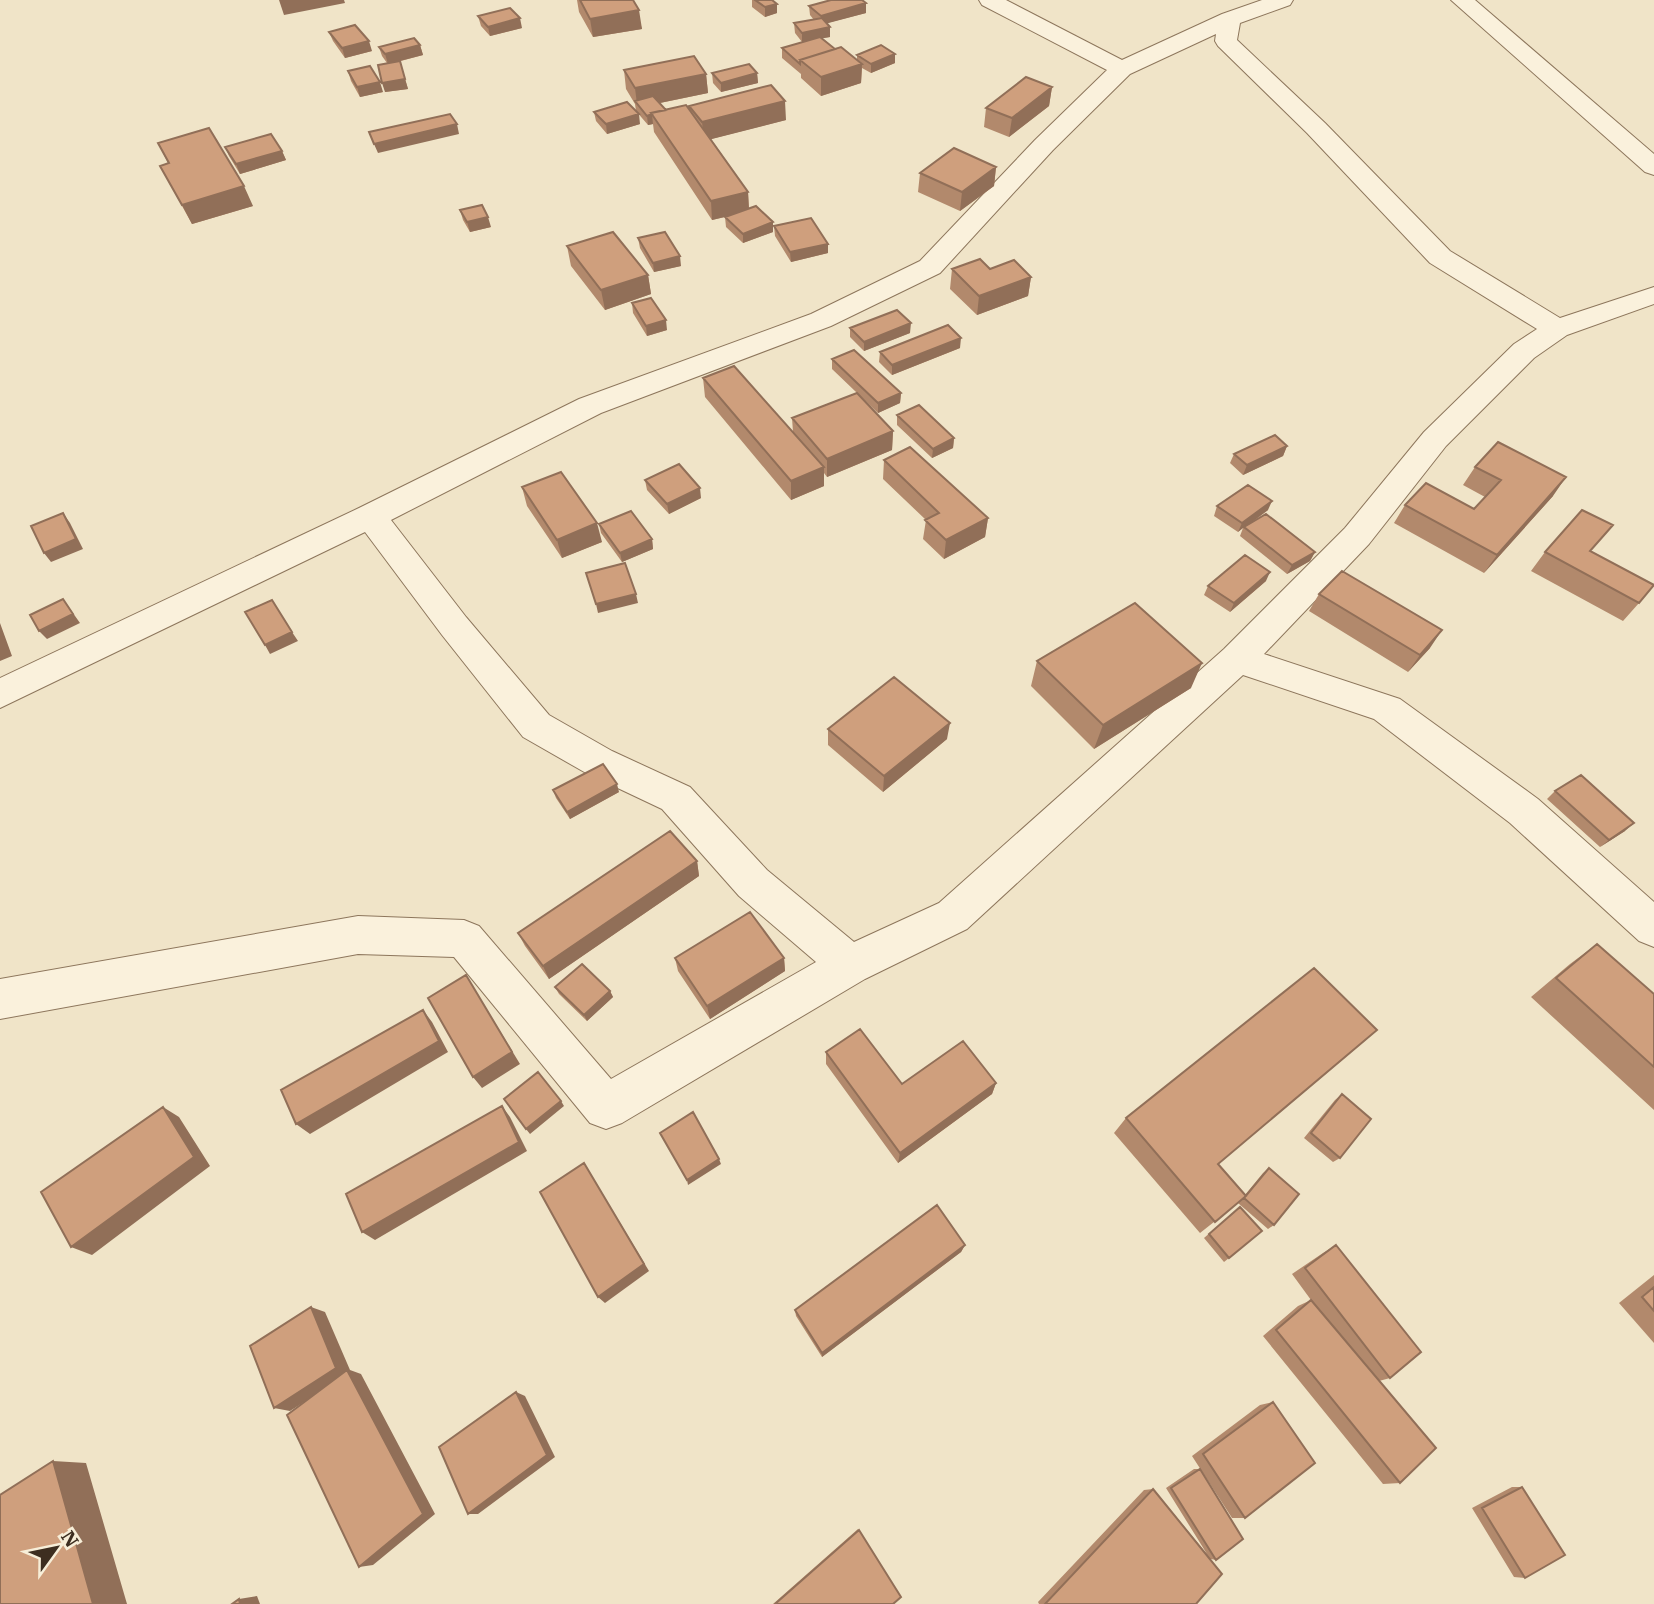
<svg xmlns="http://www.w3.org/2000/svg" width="1654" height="1604" font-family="'IBM Plex Serif',serif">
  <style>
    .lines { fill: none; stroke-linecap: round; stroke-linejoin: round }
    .minor-casing { stroke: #8d765c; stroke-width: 2 }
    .minor { fill: #faf1dc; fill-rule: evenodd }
    .wall { fill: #b2896c }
    .shaded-wall { fill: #916f58 }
    .building { fill: #cf9f7d; stroke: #916f58; stroke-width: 2 }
  </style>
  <rect width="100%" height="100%" fill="#f0e4c8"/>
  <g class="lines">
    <!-- minor casing -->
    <g class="minor-casing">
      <path id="minor" d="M 979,0 L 1006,0 L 1122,60 L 1222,14 L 1262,0 L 1293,0 L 1290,5 L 1240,23 L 1237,40 L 1325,123 L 1450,251 L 1560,318 L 1654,287 L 1654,304 L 1567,335 L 1534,358 L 1446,446 L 1369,544 L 1264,654 L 1400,699 L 1538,799 L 1654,902 L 1654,947 L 1639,941 L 1510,823 L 1374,719 L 1243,675 L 967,929 L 865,979 L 622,1123 L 606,1129 L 590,1123 L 454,957 L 358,954 L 0,1019 L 0,979 L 358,916 L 464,920 L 479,926 L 611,1079 L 816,962 L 739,896 L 662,809 L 586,773 L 523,737 L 442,635 L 365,532 L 0,708 L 0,678 L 359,508 L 579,399 L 811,314 L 920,261 L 1035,140 L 1107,70 L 982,5 ZM 1216,34 L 1215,41 L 1218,46 L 1307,133 L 1430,263 L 1537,329 L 1514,344 L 1424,432 L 1345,528 L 1224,649 L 939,903 L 854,942 L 767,870 L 690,787 L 612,751 L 549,715 L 466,617 L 391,520 L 601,413 L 831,326 L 940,273 L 1053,150 L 1130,74 Z
        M 1451,0 L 1475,0 L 1654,154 L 1654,175 L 1645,172 Z"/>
    </g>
    <!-- minor -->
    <use href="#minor" class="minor"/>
  </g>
  <!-- wall -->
  <path class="wall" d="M 577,0 L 633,0 L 642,29 L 593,37 L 579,12 Z
    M 752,0 L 772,0 L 777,13 L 765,17 L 752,7 Z
    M 866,3 L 866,13 L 827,23 L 830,27 L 830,37 L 822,38 L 835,49 L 857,60 L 857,55 L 895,54 L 895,63 L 871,73 L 862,68 L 861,83 L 821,96 L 801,78 L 801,74 L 782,58 L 782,48 L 802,42 L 795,33 L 794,23 L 814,20 L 810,15 L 809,6 Z
    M 478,16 L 522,28 L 490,36 L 481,26 Z
    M 329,32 L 372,51 L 345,58 L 333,41 Z
    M 420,45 L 423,55 L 397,62 L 400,61 L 408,89 L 385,92 L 387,63 L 382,56 L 379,47 Z
    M 624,70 L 706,74 L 708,93 L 660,103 L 666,110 L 689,109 L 689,106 L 786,120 L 711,139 L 748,192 L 749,209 L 773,222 L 773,232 L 743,243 L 726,227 L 725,217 L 712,220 L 654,132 L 653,124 L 648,125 L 636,111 L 635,104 L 626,89 Z
    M 348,71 L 383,92 L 360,97 L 351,81 Z
    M 712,73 L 757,73 L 758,83 L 721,92 L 713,83 Z
    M 1052,87 L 1049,106 L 1009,137 L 984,127 L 986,108 Z
    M 594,112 L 640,124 L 607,134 L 596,121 Z
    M 158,143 L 253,206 L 192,224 L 160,166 L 168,163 Z
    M 225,147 L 282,151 L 286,160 L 240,174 L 229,156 Z
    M 996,167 L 994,186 L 960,211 L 918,192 L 920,173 Z
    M 460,210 L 491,227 L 470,232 L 463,220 Z
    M 774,226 L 828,253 L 791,262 L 775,236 Z
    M 638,238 L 681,266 L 654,272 L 640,248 Z
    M 567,246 L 648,275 L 651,294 L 605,310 L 571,266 Z
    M 952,269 L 990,269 L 1031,277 L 1028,296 L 977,315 L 950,289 Z
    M 632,303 L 667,330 L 647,336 L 633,313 Z
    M 850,328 L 910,333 L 864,351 L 850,337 Z
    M 960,348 L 892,375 L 879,362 L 880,352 Z
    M 832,359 L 901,393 L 900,403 L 878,413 L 832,369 Z
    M 703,378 L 793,432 L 792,418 L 893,431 L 892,450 L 827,477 L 824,473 L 824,486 L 791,500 L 705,397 Z
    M 897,415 L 954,438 L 953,448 L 932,458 L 897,425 Z
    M 1287,446 L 1283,456 L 1243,475 L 1230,463 L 1234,454 Z
    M 884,460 L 988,518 L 985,537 L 944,559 L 923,539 L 926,520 L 883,479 Z
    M 1475,467 L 1553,496 L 1484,573 L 1394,523 L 1405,505 L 1474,509 L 1485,497 L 1463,485 Z
    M 645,480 L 701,498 L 669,514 L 647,490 Z
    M 522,487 L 602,542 L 562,558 L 527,506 Z
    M 1217,506 L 1268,510 L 1254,521 L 1315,552 L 1310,561 L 1287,574 L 1240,536 L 1243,528 L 1238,532 L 1214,516 Z
    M 599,524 L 652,539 L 653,549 L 622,562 L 601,533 Z
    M 1545,552 L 1591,552 L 1639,603 L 1623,621 L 1531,571 Z
    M 1266,581 L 1230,612 L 1204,595 L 1208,586 Z
    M 1319,594 L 1430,648 L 1408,672 L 1309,611 Z
    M 1037,661 L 1191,688 L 1094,749 L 1031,686 Z
    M 828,729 L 947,739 L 883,792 L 828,745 Z
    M 553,790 L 619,792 L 570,819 L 556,798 Z
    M 1555,791 L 1625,831 L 1600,847 L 1547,799 Z
    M 697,861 L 699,876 L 549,979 L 525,946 L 518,933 Z
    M 1597,944 L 1654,994 L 1654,1110 L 1531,997 L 1570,964 Z
    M 675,958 L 784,958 L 785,971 L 710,1019 L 678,971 Z
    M 555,987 L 610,991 L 613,997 L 587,1021 L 559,994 Z
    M 826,1052 L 902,1084 L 996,1083 L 992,1094 L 898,1163 L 826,1064 Z
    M 1342,1094 L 1340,1158 L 1333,1162 L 1304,1138 L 1335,1100 Z
    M 1126,1118 L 1218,1164 L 1245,1195 L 1263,1173 L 1269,1168 L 1274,1225 L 1268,1229 L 1238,1203 L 1200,1233 L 1114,1133 Z
    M 1235,1211 L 1229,1258 L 1224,1262 L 1204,1238 Z
    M 965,1245 L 961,1252 L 822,1357 L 796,1316 L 795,1310 Z
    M 1336,1245 L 1390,1378 L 1379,1381 L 1400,1483 L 1383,1484 L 1263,1336 L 1298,1306 L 1311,1300 L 1292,1274 L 1323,1253 Z
    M 1654,1275 L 1654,1343 L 1619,1303 Z
    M 1273,1402 L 1245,1518 L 1232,1518 L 1192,1456 L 1260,1405 Z
    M 1194,1469 L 1200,1469 L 1216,1560 L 1211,1559 L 1196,1604 L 1039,1604 L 1038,1602 L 1144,1490 L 1153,1489 L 1207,1554 L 1166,1488 Z
    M 1512,1487 L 1522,1487 L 1525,1578 L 1514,1577 L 1472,1508 Z
    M 858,1529 L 893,1604 L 773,1604 Z"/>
  <!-- shaded-wall -->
  <path class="shaded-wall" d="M 279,0 L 344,0 L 345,3 L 284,15 Z
    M 866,3 L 866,13 L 821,25 L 821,16 Z
    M 777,4 L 777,13 L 765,17 L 765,7 Z
    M 639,10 L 642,29 L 593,37 L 590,19 Z
    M 520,18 L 522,28 L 490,36 L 488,27 Z
    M 830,27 L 830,37 L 802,42 L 802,33 Z
    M 369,41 L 372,51 L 345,58 L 342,48 Z
    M 420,45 L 423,55 L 388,64 L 385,54 Z
    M 895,54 L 895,63 L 871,73 L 871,64 Z
    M 862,64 L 861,83 L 821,96 L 821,77 Z
    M 757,73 L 758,83 L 721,92 L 721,83 Z
    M 706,74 L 708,93 L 640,107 L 637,104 L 635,88 Z
    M 405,79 L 408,89 L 385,92 L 382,83 Z
    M 380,82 L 383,92 L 360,97 L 357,87 Z
    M 1052,87 L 1049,106 L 1009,137 L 1012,118 Z
    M 785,101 L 786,120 L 704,141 L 702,122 Z
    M 639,114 L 640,124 L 607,134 L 606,124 Z
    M 652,114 L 653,124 L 648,125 L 647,116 Z
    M 457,124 L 459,134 L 378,153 L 374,144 Z
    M 282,151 L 286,160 L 240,174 L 236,164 Z
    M 996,167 L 994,186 L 960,211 L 962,192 Z
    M 244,186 L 253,206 L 192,224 L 182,205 Z
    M 748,192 L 749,211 L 712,220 L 711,201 Z
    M 488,217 L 491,227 L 470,232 L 467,222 Z
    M 773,222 L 773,232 L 743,243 L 743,234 Z
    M 828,244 L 828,253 L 791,262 L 790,252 Z
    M 680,256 L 681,266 L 654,272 L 653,263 Z
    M 648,275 L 651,294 L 605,310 L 601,290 Z
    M 1031,277 L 1028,296 L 977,315 L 979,296 Z
    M 666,320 L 667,330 L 647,336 L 646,326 Z
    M 911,323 L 910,333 L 864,351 L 864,342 Z
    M 961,338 L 960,348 L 892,375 L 892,365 Z
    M 901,393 L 900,403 L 878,413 L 878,403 Z
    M 893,431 L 892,450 L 827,477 L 827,459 Z
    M 954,438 L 953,448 L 932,458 L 933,449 Z
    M 1287,446 L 1283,456 L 1243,475 L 1247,465 Z
    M 824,467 L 824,486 L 791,500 L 791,481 Z
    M 1566,477 L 1553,496 L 1484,573 L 1497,555 Z
    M 700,488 L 701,498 L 669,514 L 667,504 Z
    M 1272,501 L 1268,510 L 1245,527 L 1244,527 L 1238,532 L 1242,523 Z
    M 63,513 L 70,523 L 83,549 L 51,562 L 44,553 Z
    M 988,518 L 985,537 L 944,559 L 946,540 Z
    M 597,523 L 602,542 L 562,558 L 557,540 Z
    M 652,539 L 653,549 L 622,562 L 620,553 Z
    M 1315,552 L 1310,561 L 1287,574 L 1292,565 Z
    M 1270,572 L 1266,581 L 1230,612 L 1234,603 Z
    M 636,594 L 638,603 L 598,613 L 596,604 Z
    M 63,599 L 80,623 L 47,639 L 39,631 Z
    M 0,623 L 12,656 L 0,661 Z
    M 1442,630 L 1430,648 L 1408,672 L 1420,655 Z
    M 292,632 L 298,641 L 270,654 L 265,645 Z
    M 1202,663 L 1191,688 L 1094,749 L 1103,725 Z
    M 950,723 L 947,739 L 883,792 L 884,776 Z
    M 617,784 L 619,792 L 570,819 L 567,812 Z
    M 1634,823 L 1625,831 L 1600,847 L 1609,840 Z
    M 697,861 L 699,876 L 549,979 L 543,966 Z
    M 784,958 L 785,971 L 710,1019 L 707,1006 Z
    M 466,975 L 520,1064 L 482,1088 L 473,1077 Z
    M 610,991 L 613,997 L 587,1021 L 584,1015 Z
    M 423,1010 L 432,1022 L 448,1052 L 310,1134 L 296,1124 Z
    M 996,1083 L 992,1094 L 898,1163 L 900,1153 Z
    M 561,1101 L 564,1106 L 530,1134 L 526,1129 Z
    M 502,1106 L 510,1117 L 527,1151 L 375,1240 L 362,1232 Z
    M 163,1107 L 179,1117 L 210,1166 L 92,1255 L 71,1247 Z
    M 719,1159 L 721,1164 L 688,1185 L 687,1180 Z
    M 584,1163 L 649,1271 L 605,1303 L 598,1297 Z
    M 965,1245 L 961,1252 L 822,1357 L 822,1353 Z
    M 311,1307 L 325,1312 L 350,1370 L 361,1374 L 435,1514 L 373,1565 L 359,1567 L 349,1373 L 290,1411 L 274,1408 Z
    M 516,1392 L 525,1396 L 555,1457 L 478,1514 L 468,1514 Z
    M 53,1461 L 86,1463 L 127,1604 L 93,1604 Z
    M 257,1596 L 260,1604 L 240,1604 L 239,1599 Z"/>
  <!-- building -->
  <path class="building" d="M 580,0 L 633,0 L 639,10 L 590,19 Z
    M 755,0 L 772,0 L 777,4 L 765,7 Z
    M 831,0 L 862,0 L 866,3 L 821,16 L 809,6 Z
    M 510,8 L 520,18 L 488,27 L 478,16 Z
    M 822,18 L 830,27 L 802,33 L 794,23 Z
    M 355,25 L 369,41 L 342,48 L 329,32 Z
    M 820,37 L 835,49 L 800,60 L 800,64 L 782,48 Z
    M 414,38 L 420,45 L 385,54 L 379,47 Z
    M 881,45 L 895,54 L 871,64 L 857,55 Z
    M 841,47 L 862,64 L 821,77 L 800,60 Z
    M 694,56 L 706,74 L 635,88 L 624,70 Z
    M 400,61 L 405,79 L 382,83 L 378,65 Z
    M 749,64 L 757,73 L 721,83 L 712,73 Z
    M 370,66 L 380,82 L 357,87 L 348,71 Z
    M 1026,77 L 1052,87 L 1012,118 L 986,108 Z
    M 771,85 L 785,101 L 702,122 L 689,106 Z
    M 653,96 L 666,110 L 651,113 L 652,114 L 647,116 L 635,101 Z
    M 627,102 L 639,114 L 606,124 L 594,112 Z
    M 686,105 L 748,192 L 711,201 L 651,113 Z
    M 450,114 L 457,124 L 374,144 L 369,132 Z
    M 209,128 L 244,186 L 182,205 L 160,166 L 169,163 L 158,143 Z
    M 271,134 L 282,151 L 236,164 L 225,147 Z
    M 954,148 L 996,167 L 962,192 L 920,173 Z
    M 482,205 L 488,217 L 467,222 L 460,210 Z
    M 756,206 L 773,222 L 743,234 L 725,217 Z
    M 811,218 L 828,244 L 790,252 L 774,226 Z
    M 613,232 L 648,275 L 601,290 L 567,246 Z
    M 665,232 L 680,256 L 653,263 L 638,238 Z
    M 980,259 L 990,269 L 1014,260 L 1031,277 L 979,296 L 952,269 Z
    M 651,298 L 666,320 L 646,326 L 632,303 Z
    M 897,310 L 911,323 L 864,342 L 850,328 Z
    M 948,325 L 961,338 L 892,365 L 880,352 Z
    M 854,350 L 901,393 L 878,403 L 832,359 Z
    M 734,366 L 824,467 L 791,481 L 703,378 Z
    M 857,393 L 893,431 L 827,459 L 792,418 Z
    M 919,405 L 954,438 L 933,449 L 897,415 Z
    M 1275,435 L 1287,446 L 1247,465 L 1234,454 Z
    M 1498,442 L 1566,477 L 1497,555 L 1405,505 L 1426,483 L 1474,509 L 1501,480 L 1475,467 Z
    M 910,447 L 988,518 L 946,540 L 925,520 L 939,513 L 884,460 Z
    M 679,464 L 700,488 L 667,504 L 645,480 Z
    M 561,472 L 597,523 L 557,540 L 522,487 Z
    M 1248,485 L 1272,501 L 1242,523 L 1217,506 Z
    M 1582,510 L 1613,525 L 1590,551 L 1654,585 L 1639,603 L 1545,552 Z
    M 631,511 L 652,539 L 620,553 L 599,524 Z
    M 63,513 L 76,539 L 44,553 L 31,526 Z
    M 1266,514 L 1315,552 L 1292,565 L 1244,527 Z
    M 1245,555 L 1270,572 L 1234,603 L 1208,586 Z
    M 625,563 L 636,594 L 596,604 L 586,573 Z
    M 1342,571 L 1442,630 L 1420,655 L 1319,594 Z
    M 63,599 L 73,614 L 39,631 L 30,615 Z
    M 272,600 L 292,632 L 265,645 L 245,612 Z
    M 1135,603 L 1202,663 L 1103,725 L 1037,661 Z
    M 894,677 L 950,723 L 884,776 L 828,729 Z
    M 603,764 L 617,784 L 567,812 L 553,790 Z
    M 1581,775 L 1634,823 L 1609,840 L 1555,791 Z
    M 670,831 L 697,861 L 543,966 L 518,933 Z
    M 750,912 L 784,958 L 707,1006 L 675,958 Z
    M 1597,944 L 1654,994 L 1654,1067 L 1556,978 Z
    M 582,964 L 610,991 L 584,1015 L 555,987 Z
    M 1314,968 L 1377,1030 L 1218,1164 L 1246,1196 L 1215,1222 L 1126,1118 Z
    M 466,975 L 512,1052 L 473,1077 L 428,998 Z
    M 423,1010 L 439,1041 L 296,1124 L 281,1090 Z
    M 860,1029 L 902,1084 L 963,1041 L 996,1083 L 900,1153 L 826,1052 Z
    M 538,1072 L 561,1101 L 526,1129 L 504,1099 Z
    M 1342,1094 L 1371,1119 L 1340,1158 L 1311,1133 Z
    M 502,1106 L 519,1142 L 362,1232 L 346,1194 Z
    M 163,1107 L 194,1157 L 71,1247 L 41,1192 Z
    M 693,1112 L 719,1159 L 687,1180 L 660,1133 Z
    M 584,1163 L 644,1264 L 598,1297 L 540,1192 Z
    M 1269,1168 L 1299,1194 L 1274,1225 L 1244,1198 Z
    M 937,1205 L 965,1245 L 822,1353 L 795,1310 Z
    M 1240,1207 L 1262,1231 L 1229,1258 L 1209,1234 Z
    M 1336,1245 L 1421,1352 L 1390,1378 L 1305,1268 Z
    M 1654,1287 L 1654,1311 L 1642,1297 Z
    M 1311,1300 L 1436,1448 L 1400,1483 L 1276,1330 Z
    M 311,1307 L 336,1368 L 274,1408 L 250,1346 Z
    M 347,1370 L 423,1514 L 359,1567 L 287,1415 Z
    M 516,1392 L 547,1455 L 468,1514 L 439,1447 Z
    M 1273,1402 L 1315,1463 L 1245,1518 L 1203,1454 Z
    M 53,1461 L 93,1604 L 0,1604 L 0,1495 Z
    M 1200,1469 L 1243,1539 L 1216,1560 L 1171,1488 Z
    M 1522,1487 L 1565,1555 L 1525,1578 L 1482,1508 Z
    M 1153,1489 L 1222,1574 L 1196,1604 L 1045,1604 Z
    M 859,1530 L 901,1597 L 893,1604 L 775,1604 Z
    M 239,1599 L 240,1604 L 232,1604 Z"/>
  <!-- north arrow -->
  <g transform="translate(56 1548) rotate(57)" stroke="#f7eed8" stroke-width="5" paint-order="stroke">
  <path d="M0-5L12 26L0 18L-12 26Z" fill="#3d2e20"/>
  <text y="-10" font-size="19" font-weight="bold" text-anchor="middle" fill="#3d2e20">N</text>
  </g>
</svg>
